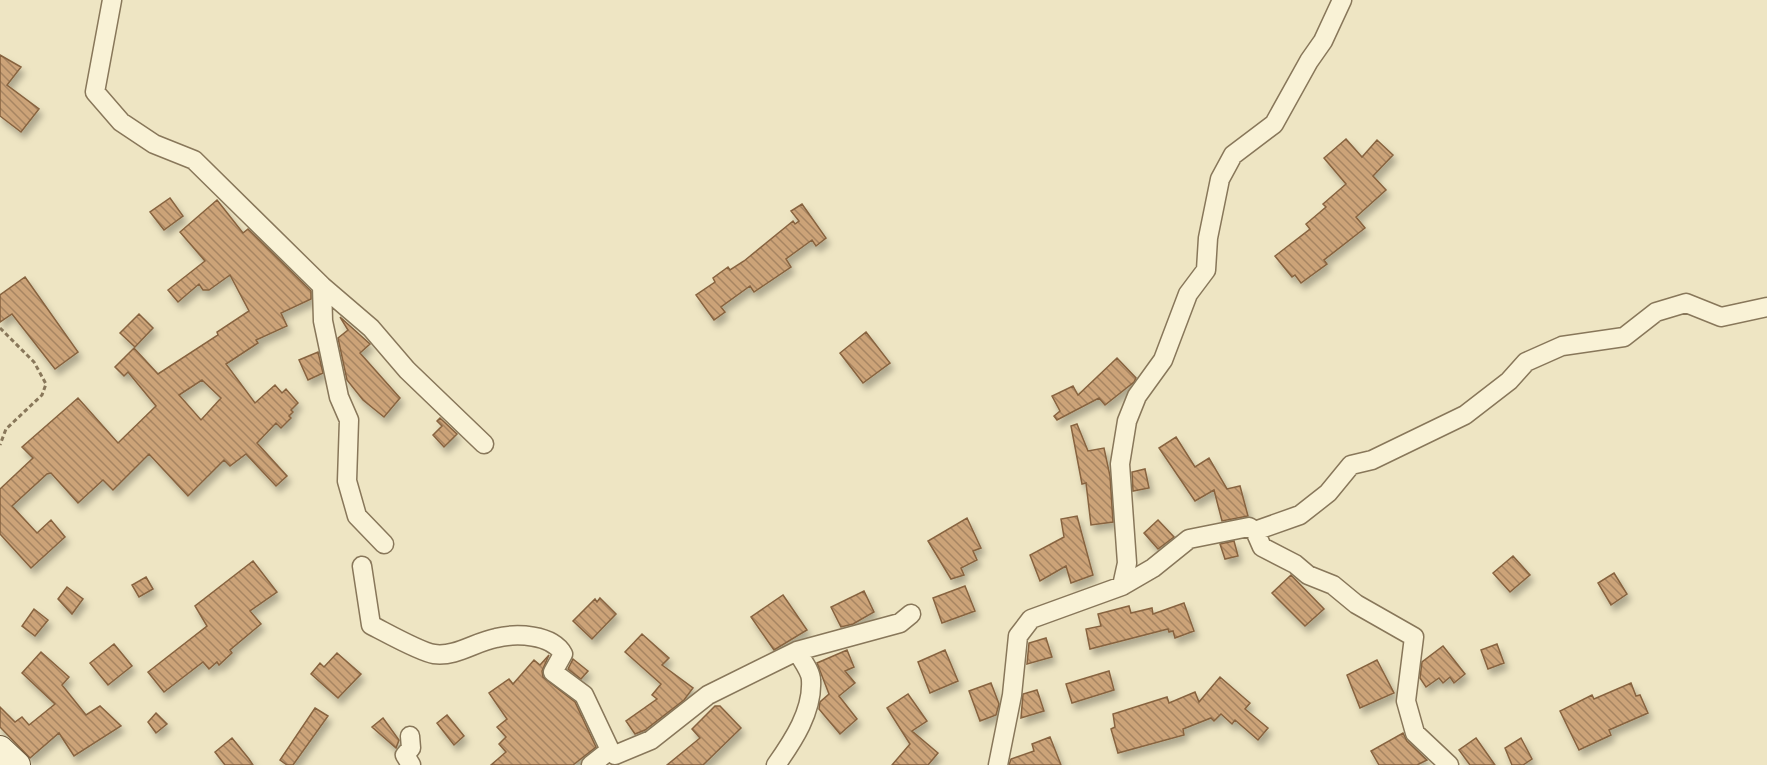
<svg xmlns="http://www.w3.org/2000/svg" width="1767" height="765" font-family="Spectral,serif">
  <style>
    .building { fill: url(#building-back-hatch); stroke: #87633f; stroke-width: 1.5; fill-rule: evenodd; filter: url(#shadow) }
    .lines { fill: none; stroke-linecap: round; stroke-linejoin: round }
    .street-casing { stroke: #88775a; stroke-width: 21 }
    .secondary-casing { stroke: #6a583d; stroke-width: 28 }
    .path { stroke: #88775a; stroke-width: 3; stroke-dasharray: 4.5 3; stroke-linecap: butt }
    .street { stroke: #f9f2d6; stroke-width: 18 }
    .secondary { stroke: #f9f2d6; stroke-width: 26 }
  </style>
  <defs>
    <pattern id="building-back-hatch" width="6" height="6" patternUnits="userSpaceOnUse" patternTransform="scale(1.5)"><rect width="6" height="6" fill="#cca378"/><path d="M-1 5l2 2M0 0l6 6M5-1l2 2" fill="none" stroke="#a78562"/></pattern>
    <filter id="shadow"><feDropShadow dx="3.5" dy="6" stdDeviation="3" flood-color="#0004"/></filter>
  </defs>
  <rect width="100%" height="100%" fill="#eee5c3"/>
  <!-- building -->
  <path class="building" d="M 0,55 L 21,67 L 7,85 L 39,109 L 21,132 L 0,116 Z
    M 1346,139 L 1362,157 L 1377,140 L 1393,155 L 1373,176 L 1386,190 L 1356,217 L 1365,228 L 1324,260 L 1327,264 L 1301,283 L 1295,275 L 1292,277 L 1275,256 L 1310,229 L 1306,224 L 1326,207 L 1323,204 L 1346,184 L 1324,158 Z
    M 170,198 L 183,216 L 164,230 L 150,212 Z
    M 217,200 L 243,233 L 248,229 L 311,291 L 311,299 L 281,313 L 287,326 L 256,340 L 258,343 L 226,364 L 255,403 L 275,385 L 282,393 L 286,389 L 298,403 L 291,410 L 293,412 L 289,416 L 291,418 L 281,428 L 276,423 L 257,443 L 287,476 L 276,486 L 246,454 L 230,466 L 224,460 L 188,496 L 149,454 L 113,490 L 103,480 L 78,503 L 51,473 L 47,474 L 12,506 L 37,533 L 51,520 L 65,537 L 31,568 L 0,534 L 0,489 L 33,458 L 22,447 L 78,398 L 118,443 L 156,406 L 128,372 L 124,376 L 115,367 L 134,348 L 158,374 L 218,335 L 217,332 L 249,311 L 230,275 L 209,290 L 203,290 L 199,284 L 178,302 L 168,290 L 205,261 L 180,232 ZM 202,380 L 221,398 L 201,420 L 179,395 Z
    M 802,204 L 826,238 L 816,246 L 812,240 L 786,259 L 791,267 L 754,292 L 750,286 L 721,307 L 725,312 L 714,320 L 696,295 L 715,282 L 713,278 L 728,267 L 730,270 L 744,261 L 793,221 L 795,224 L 799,221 L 791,211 Z
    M 25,277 L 78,352 L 55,369 L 12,314 L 0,322 L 0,295 Z
    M 139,314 L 153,328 L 135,347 L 120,333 Z
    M 340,317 L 370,344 L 360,353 L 400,398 L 384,417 L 363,400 L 347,380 L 338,338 L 348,330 Z
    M 866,332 L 890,363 L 863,383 L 840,353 Z
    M 318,352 L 323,373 L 308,380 L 299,360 Z
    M 1117,358 L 1136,378 L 1134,382 L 1105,405 L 1099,398 L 1057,420 L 1054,416 L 1060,411 L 1052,396 L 1073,386 L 1078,395 Z
    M 440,418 L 457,434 L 444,447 L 433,435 L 442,426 L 437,421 Z
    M 1077,424 L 1088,451 L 1104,448 L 1110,476 L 1113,522 L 1091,525 L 1086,483 L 1082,484 L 1071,426 Z
    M 1176,437 L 1195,467 L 1209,458 L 1227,489 L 1240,486 L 1248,516 L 1222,521 L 1214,490 L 1195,501 L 1159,448 Z
    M 1145,469 L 1149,488 L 1133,491 L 1132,472 Z
    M 1077,516 L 1093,575 L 1071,583 L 1066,566 L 1040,581 L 1030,555 L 1064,537 L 1061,519 Z
    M 967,518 L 981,548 L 973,551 L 977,560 L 961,568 L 964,575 L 951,579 L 928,541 Z
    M 1158,520 L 1174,537 L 1158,549 L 1144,533 Z
    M 1234,541 L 1238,556 L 1225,559 L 1220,544 Z
    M 1513,556 L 1530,575 L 1510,592 L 1493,573 Z
    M 253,561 L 277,592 L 250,611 L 261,624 L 230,650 L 232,653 L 219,665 L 217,662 L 209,669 L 203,662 L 164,692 L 148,672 L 207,626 L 195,606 Z
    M 1614,573 L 1627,594 L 1611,605 L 1598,583 Z
    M 1291,575 L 1324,609 L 1305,626 L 1272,593 Z
    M 146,577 L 153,589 L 139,597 L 132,585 Z
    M 965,586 L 975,611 L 942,623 L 933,598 Z
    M 67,587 L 83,599 L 72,614 L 58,599 Z
    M 864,591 L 874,612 L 853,624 L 841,627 L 831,607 Z
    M 783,595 L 807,630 L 774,650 L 751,617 Z
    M 600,598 L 616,614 L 592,639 L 573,621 L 595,599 L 597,602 Z
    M 1184,603 L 1194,631 L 1175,638 L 1173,631 L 1169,632 L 1168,629 L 1090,649 L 1086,629 L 1101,626 L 1098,614 L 1129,606 L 1131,613 L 1152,608 L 1153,614 Z
    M 34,609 L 48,620 L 35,636 L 22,626 Z
    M 642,634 L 669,658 L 662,665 L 693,688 L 684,700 L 645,730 L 635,734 L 626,721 L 657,699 L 652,695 L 661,684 L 625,652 Z
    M 1046,638 L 1052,657 L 1027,664 L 1029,643 Z
    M 114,644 L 132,666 L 108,685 L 90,663 Z
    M 1497,644 L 1504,663 L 1488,669 L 1481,650 Z
    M 1443,646 L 1465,674 L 1454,683 L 1450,677 L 1443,683 L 1439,678 L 1426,687 L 1420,678 L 1422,662 Z
    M 847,650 L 854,667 L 845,671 L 855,683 L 839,696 L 857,719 L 840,734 L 819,709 L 820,702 L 829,694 L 817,663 Z
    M 945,650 L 958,681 L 930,693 L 918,662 Z
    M 41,652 L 69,677 L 62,685 L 86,715 L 100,706 L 121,726 L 74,756 L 59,733 L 30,758 L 0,727 L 0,707 L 15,722 L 22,717 L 29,725 L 55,704 L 22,673 Z
    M 337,653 L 361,674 L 338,698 L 311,674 L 320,663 L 324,667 Z
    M 549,655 L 542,671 L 543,677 L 575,702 L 596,747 L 573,765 L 491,765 L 506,752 L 499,744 L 506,737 L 497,727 L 507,719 L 489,693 L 509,679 L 513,684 L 534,660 L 540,665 Z
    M 573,659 L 588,671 L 581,679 L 568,669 Z
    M 1377,660 L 1394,693 L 1360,708 L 1347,675 Z
    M 1109,671 L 1114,690 L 1072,703 L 1066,684 Z
    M 1220,677 L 1250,703 L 1245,709 L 1268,728 L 1258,740 L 1235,720 L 1232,724 L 1221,714 L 1214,721 L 1211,718 L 1183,729 L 1184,735 L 1118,753 L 1111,729 L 1115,727 L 1113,714 L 1167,697 L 1169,703 L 1195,692 L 1199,702 Z
    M 991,683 L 999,704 L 996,715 L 980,721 L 969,691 Z
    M 1631,683 L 1636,696 L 1640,695 L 1648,713 L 1609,730 L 1611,735 L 1579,750 L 1560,711 L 1592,695 L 1594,699 Z
    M 1037,690 L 1044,711 L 1021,718 L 1023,694 Z
    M 908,694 L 927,721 L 912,731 L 938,753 L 928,765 L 892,765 L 910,744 L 887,708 Z
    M 715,706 L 720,706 L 741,728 L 703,765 L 667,765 L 700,738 L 692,729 Z
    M 315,708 L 328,716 L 293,765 L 287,765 L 280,760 Z
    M 156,713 L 167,724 L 156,733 L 148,722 Z
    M 447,715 L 464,736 L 454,745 L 437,723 Z
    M 383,718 L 399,740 L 396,748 L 372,727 Z
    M 1403,733 L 1407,741 L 1427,760 L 1417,765 L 1379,765 L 1371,751 Z
    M 1050,737 L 1061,765 L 1009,765 L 1011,759 L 1034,751 L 1032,744 Z
    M 232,738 L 249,759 L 253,765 L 225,765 L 215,752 Z
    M 1476,738 L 1495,765 L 1470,765 L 1459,750 Z
    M 1521,738 L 1532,759 L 1523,765 L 1512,765 L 1505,748 Z"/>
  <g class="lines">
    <!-- street casing -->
    <g class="street-casing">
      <path id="street" d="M 112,0 L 95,92 L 121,122 L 154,144 L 194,160 L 322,286 L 371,328 L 407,370 L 484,444
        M 322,286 L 323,321 L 339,397 L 349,420 L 347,481 L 357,516 L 384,544
        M 1255,531 L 1300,515 L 1328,493 L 1351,465 L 1372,460 L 1465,415 L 1509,381 L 1526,362 L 1562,346 L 1624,337 L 1656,312 L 1686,303 L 1721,317 L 1767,307
        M 362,566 L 371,625 C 385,632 420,652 434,654 C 456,657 475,642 496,638 C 516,633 552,634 563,654 L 553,672 L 584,695 L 610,750 L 615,755 L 651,740 L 708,695 L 797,651 L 900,623 L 911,614
        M 1122,586 L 1153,568 L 1189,539 L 1249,527 L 1255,531 L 1262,547 L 1295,564 L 1308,575 L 1333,585 L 1356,604 L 1414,637 L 1406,701 L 1415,733 L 1449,765
        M 410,736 L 411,748 L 405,755 L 411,765
        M 591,765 L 610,750
        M 776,765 C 793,741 813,711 811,680 C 811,671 801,659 797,651
        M 998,765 L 1012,695 L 1018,636 L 1031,619 L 1122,586 L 1127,563 L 1120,464 L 1127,421 L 1137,396 L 1163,360 L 1188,294 L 1206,270 L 1208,238 L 1220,179 L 1233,155 L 1274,124 L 1309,61 L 1323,41 L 1342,0"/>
    </g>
    <!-- secondary casing -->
    <g class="secondary-casing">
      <path id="secondary" d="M 0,749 L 17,765"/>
    </g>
    <!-- path -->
    <path class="path" d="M 0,328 L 34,362 L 46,384 L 42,395 L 6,429 L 0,445"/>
    <!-- street -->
    <use href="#street" class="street"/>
    <!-- secondary -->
    <use href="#secondary" class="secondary"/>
  </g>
</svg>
